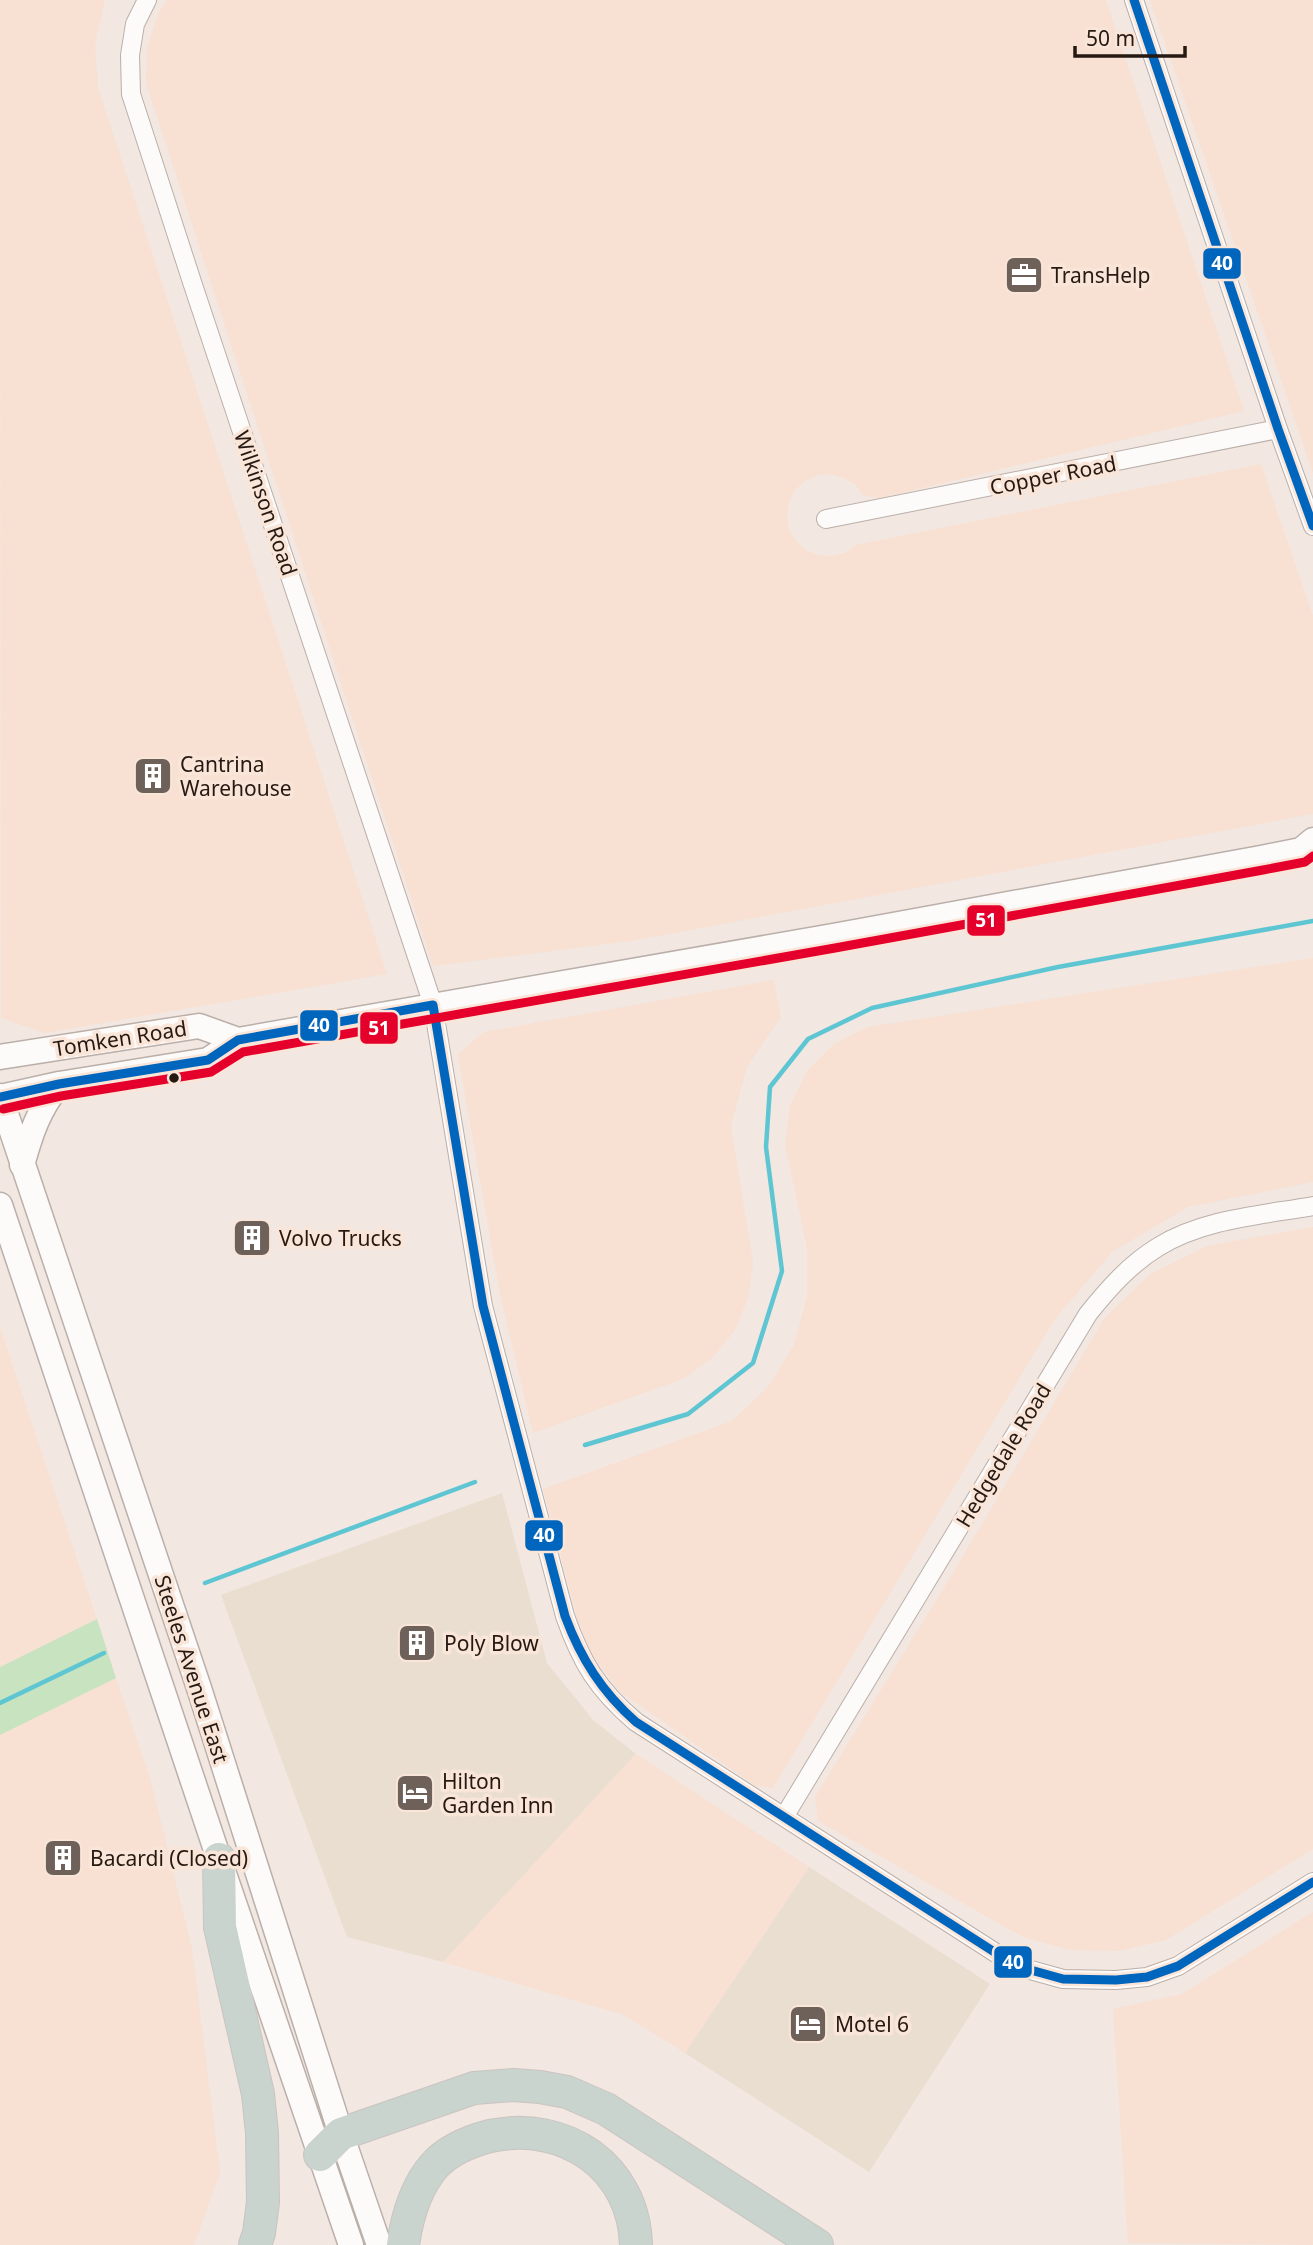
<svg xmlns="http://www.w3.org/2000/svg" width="1313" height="2245" font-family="'Noto Sans',sans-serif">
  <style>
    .commercial { fill: #eaded0 }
    .built { fill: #f8e0d3 }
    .green { fill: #c8e3bf }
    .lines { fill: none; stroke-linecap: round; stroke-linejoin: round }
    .stream { stroke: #5ec6d2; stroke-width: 4.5 }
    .street-casing { stroke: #baafa9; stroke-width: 20 }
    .secondary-casing { stroke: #baafa9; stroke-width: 27 }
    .highway-casing { stroke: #cac4c1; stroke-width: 34 }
    .street { stroke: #fdfbfa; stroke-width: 18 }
    .secondary { stroke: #fdfbfa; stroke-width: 24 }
    .highway { stroke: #c8d4cd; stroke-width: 32 }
    .bus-1-casing { stroke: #fae5d9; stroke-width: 14 }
    .bus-2-casing { stroke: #fae5d9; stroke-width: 14 }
    .bus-1 { stroke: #0065bd; stroke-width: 9 }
    .bus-2 { stroke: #e4002b; stroke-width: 9 }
    .bus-dot { fill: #251912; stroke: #fae5d9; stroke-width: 2.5 }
    .labels { text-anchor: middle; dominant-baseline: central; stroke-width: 7; stroke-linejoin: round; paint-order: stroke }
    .poi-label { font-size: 21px; fill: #251912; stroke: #fae5d9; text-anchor: start }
    .street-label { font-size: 21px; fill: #251912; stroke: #fae5d9 }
    .line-badge { stroke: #fae5d9; stroke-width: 2.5 }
    .badge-label { font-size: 19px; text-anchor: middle; font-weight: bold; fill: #fff }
  </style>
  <rect width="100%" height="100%" fill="#f2e7e1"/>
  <!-- commercial -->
  <path class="commercial" d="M 502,1493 L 547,1663 L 593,1720 L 636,1754 L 443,1962 L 347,1937 L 221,1595 Z
    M 809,1867 L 990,1984 L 869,2172 L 685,2053 Z"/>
  <!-- built -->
  <path class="built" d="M 0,0 L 105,0 L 95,44 L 98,87 L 387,974 L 45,1033 L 1,1018 Z
    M 167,0 L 1106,0 L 1244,411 L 880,498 L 864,496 L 856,485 L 844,478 L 831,474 L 818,475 L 805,481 L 795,490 L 789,502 L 787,516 L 789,529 L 796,541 L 806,550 L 818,555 L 832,556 L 845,553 L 856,545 L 1261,464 L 1313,616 L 1313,814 L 631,941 L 433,966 L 146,83 L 147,48 L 158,14 Z
    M 1150,0 L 1313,0 L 1313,473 Z
    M 1313,958 L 1313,1182 L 1188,1207 L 1112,1252 L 1055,1319 L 773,1788 L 756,1786 L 620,1692 L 591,1653 L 578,1622 L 543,1489 L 732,1421 L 768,1387 L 794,1345 L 807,1297 L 807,1248 L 785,1144 L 790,1106 L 807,1071 L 834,1044 L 868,1027 Z
    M 774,980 L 781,1017 L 747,1067 L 731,1126 L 753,1263 L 748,1298 L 735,1330 L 713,1357 L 685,1378 L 533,1433 L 500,1294 L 458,1054 L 484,1032 Z
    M 1313,1227 L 1313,1849 L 1166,1940 L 1119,1951 L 1070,1950 L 1023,1937 L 818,1821 L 815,1797 L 945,1586 L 1104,1319 L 1150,1274 L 1207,1246 Z
    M 0,1327 L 97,1619 L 0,1667 Z
    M 116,1678 L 150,1777 L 192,1949 L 220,2173 L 194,2245 L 0,2245 L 0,1735 Z
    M 636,1754 L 809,1867 L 685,2053 L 624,2015 L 443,1962 Z
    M 1313,1912 L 1313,2245 L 1128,2243 L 1113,2009 L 1182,1994 Z"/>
  <!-- green -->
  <path class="green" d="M 97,1619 L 116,1678 L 0,1735 L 0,1667 Z"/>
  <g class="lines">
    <!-- stream -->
    <path class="stream" d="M 585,1445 L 688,1414 L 753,1363 L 782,1271 L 766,1147 L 770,1087 L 808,1039 L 872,1008 L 1058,967 L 1313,921
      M 205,1583 L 475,1482
      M 0,1703 L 104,1653"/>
    <!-- street casing -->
    <g class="street-casing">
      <path id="street" d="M 147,0 L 135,24 L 130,55 L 131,94 L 193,285 L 433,1005 L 483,1306 L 565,1616 C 581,1662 598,1690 636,1722 L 999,1955 L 1027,1969 L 1063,1979 L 1116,1980 L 1147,1977 L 1178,1966 L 1313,1882
        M 1134,0 L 1278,429 L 1313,526
        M 826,519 L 1278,429
        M 784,1817 L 1088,1314 C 1108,1289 1130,1264 1158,1247 C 1202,1219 1262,1215 1313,1206"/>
    </g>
    <!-- secondary casing -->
    <g class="secondary-casing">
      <path id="secondary" d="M 0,1057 L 199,1026 L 238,1040
        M 0,1096 L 199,1688 L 341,2134 L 379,2245
        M 0,1097 L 59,1084 L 208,1060 L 238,1040 L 833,936 L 1261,858 L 1301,850 L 1313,840
        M 22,1165 C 31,1133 38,1111 59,1084
        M 0,1205 L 219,1859 L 351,2245"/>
    </g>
    <!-- highway casing -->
    <g class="highway-casing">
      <path id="highway" d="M 219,1859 L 220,1927 L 258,2094 L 262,2133 L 263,2202 L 259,2233 L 255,2245
        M 320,2155 L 341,2134 L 474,2088 L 513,2085 L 540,2087 L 567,2092 L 606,2109 L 817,2245
        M 403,2245 C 407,2217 415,2188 434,2166 C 448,2150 471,2141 490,2136 C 565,2120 634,2167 636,2245"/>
    </g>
    <!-- street -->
    <use href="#street" class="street"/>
    <!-- secondary -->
    <use href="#secondary" class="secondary"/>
    <!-- highway -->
    <use href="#highway" class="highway"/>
    <!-- bus-1 casing -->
    <g class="bus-1-casing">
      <path id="bus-1" d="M 1134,0 L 1278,429 L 1313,526
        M 0,1097 L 59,1084 L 208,1060 L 238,1040 L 433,1005 L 483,1306 L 565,1616 C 581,1659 602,1692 636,1722 L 999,1955 L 1027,1969 L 1063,1979 L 1116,1980 L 1147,1977 L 1178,1966 L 1313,1882"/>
    </g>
    <!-- bus-2 casing -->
    <g class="bus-2-casing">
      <path id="bus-2" d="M 3,1109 L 61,1096 L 211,1072 L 243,1052 L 835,948 L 1263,870 L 1305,862 L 1313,856"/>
    </g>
    <!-- bus-1 -->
    <use href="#bus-1" class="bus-1"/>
    <!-- bus-2 -->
    <use href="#bus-2" class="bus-2"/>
  </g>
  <!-- icons -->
  <defs>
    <g id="office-square" transform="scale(2.0125)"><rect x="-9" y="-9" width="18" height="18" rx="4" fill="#6d615a" stroke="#fae5d9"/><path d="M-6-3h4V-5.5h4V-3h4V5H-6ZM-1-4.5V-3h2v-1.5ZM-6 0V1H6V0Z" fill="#fff"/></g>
    <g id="building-square" transform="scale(2.0125)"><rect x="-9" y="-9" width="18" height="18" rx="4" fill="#6d615a" stroke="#fae5d9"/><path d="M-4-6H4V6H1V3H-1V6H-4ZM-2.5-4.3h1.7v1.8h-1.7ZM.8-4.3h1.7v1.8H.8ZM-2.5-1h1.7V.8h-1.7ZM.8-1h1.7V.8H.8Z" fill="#fff"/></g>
    <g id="hotel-square" transform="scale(2.0125)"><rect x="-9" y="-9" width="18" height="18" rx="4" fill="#6d615a" stroke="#fae5d9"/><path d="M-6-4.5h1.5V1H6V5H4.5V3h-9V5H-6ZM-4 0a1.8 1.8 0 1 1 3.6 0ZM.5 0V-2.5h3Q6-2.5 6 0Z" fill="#fff"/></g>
  </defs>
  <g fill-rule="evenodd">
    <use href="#office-square" x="1024" y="275"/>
    <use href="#building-square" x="153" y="776"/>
    <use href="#building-square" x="252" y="1238"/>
    <use href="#building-square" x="417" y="1643"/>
    <use href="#hotel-square" x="415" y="1793"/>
    <use href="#building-square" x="63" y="1858"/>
    <use href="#hotel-square" x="808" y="2024"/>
  </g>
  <!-- markers -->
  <circle class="bus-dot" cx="174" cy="1078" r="6"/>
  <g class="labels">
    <!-- poi labels -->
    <g class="poi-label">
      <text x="1051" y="275">TransHelp</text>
      <text x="180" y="764">Cantrina<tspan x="180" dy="24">Warehouse</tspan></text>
      <text x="279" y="1238">Volvo Trucks</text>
      <text x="444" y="1643">Poly Blow</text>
      <text x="442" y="1781">Hilton<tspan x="442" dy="24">Garden Inn</tspan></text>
      <text x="90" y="1858">Bacardi (Closed)</text>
      <text x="835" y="2024">Motel 6</text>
    </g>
    <!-- street labels -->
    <g class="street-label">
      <text transform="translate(1053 475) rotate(-11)">Copper Road</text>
      <text transform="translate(266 503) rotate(71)">Wilkinson Road</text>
      <text transform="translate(120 1038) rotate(-9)">Tomken Road</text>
      <text transform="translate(1003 1455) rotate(-59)">Hedgedale Road</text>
      <text transform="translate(192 1669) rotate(72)">Steeles Avenue East</text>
    </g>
  </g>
  <g class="line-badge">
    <rect x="1202" y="247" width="40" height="33" rx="7" fill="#0065bd"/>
    <rect x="966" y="904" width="40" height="33" rx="7" fill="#e4002b"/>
    <rect x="299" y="1009" width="40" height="33" rx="7" fill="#0065bd"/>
    <rect x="359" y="1011" width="40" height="34" rx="7" fill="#e4002b"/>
    <rect x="524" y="1519" width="40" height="33" rx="7" fill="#0065bd"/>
    <rect x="993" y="1945" width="40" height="34" rx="7" fill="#0065bd"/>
  </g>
  <g class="badge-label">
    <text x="1222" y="270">40</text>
    <text x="986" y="927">51</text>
    <text x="319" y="1032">40</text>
    <text x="379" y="1035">51</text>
    <text x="544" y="1542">40</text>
    <text x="1013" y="1969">40</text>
  </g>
  <!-- scale -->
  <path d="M1075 46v10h110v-10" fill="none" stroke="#251912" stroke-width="3.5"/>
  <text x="1086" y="46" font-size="21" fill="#251912" stroke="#fae5d9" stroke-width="5" paint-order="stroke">50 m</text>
</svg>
